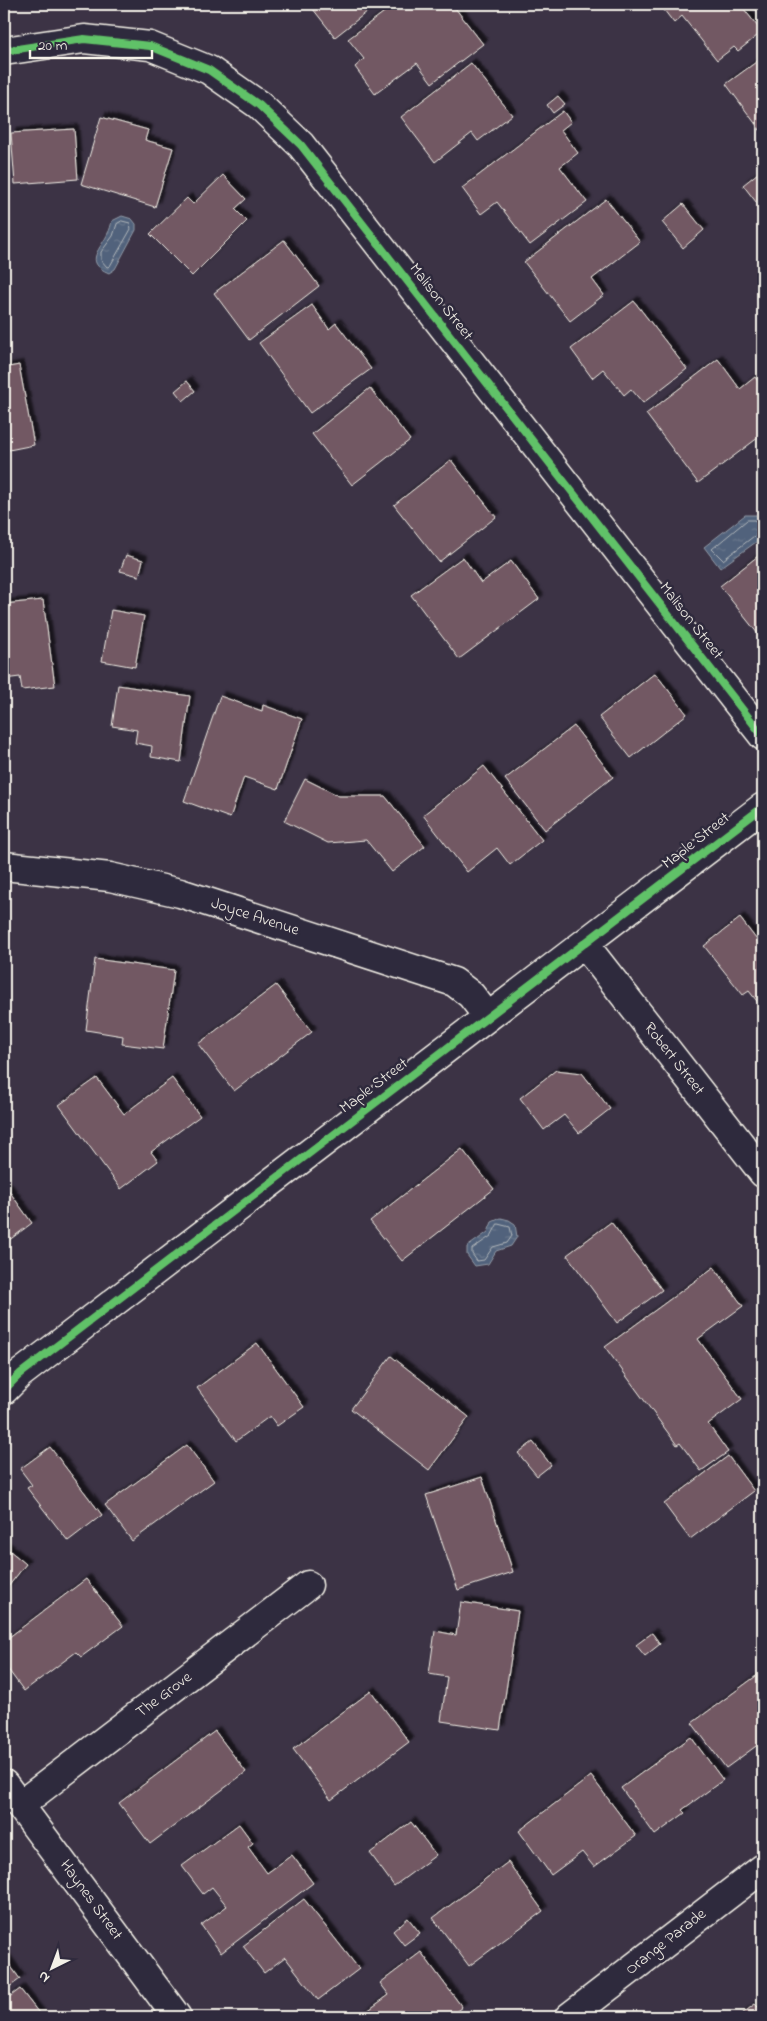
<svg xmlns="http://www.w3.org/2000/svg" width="767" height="2021" font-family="'Indie Flower',sans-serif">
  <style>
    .water { fill: url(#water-ripples); stroke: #929ba7 }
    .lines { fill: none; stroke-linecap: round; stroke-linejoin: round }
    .shore { stroke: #b3b8bc; stroke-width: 1 }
    .building { fill: #725964; stroke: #f4f1e8; filter: url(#shadow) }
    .minor-casing { stroke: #f4f1e8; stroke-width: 31 }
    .minor { stroke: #2f2a3d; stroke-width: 28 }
    .cycleway-casing { stroke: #2f2a3d; stroke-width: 11 }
    .cycleway { stroke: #61c268; stroke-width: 8 }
    .labels { text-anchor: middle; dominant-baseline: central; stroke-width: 5; stroke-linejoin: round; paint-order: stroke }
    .street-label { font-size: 16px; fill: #f4f1e8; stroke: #2f2a3d }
  </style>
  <defs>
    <pattern id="water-ripples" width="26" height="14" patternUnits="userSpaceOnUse" patternTransform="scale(1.25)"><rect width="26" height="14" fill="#51627b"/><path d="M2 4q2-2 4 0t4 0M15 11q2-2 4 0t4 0" fill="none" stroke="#6b798e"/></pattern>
    <filter id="shadow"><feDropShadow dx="4.5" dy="-4.5" stdDeviation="1" flood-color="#0009"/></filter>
  </defs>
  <rect width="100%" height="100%" fill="#3c3345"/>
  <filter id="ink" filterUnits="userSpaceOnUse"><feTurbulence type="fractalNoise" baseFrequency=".02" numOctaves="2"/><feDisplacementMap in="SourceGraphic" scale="10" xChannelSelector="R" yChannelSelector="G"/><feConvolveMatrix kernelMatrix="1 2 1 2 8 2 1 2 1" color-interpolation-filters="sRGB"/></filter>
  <g filter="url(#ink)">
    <!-- water -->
    <path class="water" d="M 122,216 L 132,219 L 136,224 L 136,230 L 115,269 L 109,273 C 82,262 102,248 108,233 C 110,230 111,225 112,221 Z
      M 745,515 L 757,515 L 763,523 L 763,537 L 720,568 L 704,547 Z
      M 501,1218 L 509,1220 L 515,1224 L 517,1237 L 511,1246 L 496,1251 L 488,1264 L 475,1266 L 467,1255 L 467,1247 L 488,1232 L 492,1222 Z"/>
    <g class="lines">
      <!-- shore -->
      <path class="shore" d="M 122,221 L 130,223 L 131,229 L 110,266 L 107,267 L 101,260 L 101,252 L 113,236 L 117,224 Z
        M 763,526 L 754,520 L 747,520 L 712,549 L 723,560 L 758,533 L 763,532
        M 498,1224 L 510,1227 L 512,1236 L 507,1243 L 493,1247 L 484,1260 L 477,1261 L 472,1254 L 472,1249 L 491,1236 Z"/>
    </g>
    <!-- building -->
    <path class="building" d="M 309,4 L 377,4 L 335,37 Z
      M 395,4 L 452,4 L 483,44 L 432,83 L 417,63 L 375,94 L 355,67 L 364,59 L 348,39 Z
      M 672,4 L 740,4 L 762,32 L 738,51 L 734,47 L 717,60 L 682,16 L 674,23 L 664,10 Z
      M 763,57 L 763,134 L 726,84 Z
      M 471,63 L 512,115 L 478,141 L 472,133 L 435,162 L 401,117 Z
      M 558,96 L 565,104 L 553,113 L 547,105 Z
      M 563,111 L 571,122 L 561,130 L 578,153 L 560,167 L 587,202 L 530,245 L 497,202 L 481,214 L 462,188 Z
      M 101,117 L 148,130 L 145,140 L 173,148 L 155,207 L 81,184 Z
      M 74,129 L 78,179 L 15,184 L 11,133 Z
      M 763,169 L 763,211 L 743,185 Z
      M 223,175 L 246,199 L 235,209 L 247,221 L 192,276 L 150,234 L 187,198 L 193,204 Z
      M 606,199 L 640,242 L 592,279 L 604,295 L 570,321 L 524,262 Z
      M 683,204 L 704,230 L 683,248 L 662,222 Z
      M 284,240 L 319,286 L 249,340 L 214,293 Z
      M 634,301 L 687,369 L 643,403 L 631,389 L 624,395 L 603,369 L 592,378 L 571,349 Z
      M 312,305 L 329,329 L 336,323 L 371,369 L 310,413 L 259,343 Z
      M 718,359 L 740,389 L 755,377 L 763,388 L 763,434 L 698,483 L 646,414 Z
      M 19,365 L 34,445 L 4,451 L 4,368 Z
      M 187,381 L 195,391 L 183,401 L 175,391 Z
      M 370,388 L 410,440 L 352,485 L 312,434 Z
      M 451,460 L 496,517 L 439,562 L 394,505 Z
      M 763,552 L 763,638 L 762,639 L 720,586 Z
      M 126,555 L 143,560 L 139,576 L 120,571 Z
      M 463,557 L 481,583 L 511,561 L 539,599 L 459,659 L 411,595 Z
      M 43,600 L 55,686 L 22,690 L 20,677 L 4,679 L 4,604 Z
      M 111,610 L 144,616 L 135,667 L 102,661 Z
      M 655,673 L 687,714 L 631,758 L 599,717 Z
      M 118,685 L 190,696 L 181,762 L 151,757 L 152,746 L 135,743 L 137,730 L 112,726 Z
      M 220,696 L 262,711 L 263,705 L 302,719 L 278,789 L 244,777 L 230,818 L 184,801 Z
      M 574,726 L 613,777 L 545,830 L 505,779 Z
      M 484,766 L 542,840 L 510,865 L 497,848 L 467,872 L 423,815 Z
      M 305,779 L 339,796 L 385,796 L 425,846 L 392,872 L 366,840 L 328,843 L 284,821 Z
      M 740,918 L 763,948 L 763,1003 L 760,1005 L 749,991 L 743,995 L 704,946 Z
      M 95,959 L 174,970 L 163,1049 L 122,1044 L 123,1036 L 86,1030 Z
      M 276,985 L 312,1032 L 234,1091 L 198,1044 Z
      M 556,1070 L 582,1073 L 610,1109 L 579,1133 L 564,1115 L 544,1130 L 520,1098 Z
      M 97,1078 L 124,1114 L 172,1078 L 200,1116 L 151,1152 L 158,1161 L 121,1189 L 59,1105 Z
      M 462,1149 L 494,1189 L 402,1261 L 370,1221 Z
      M 4,1184 L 32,1223 L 4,1244 Z
      M 611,1222 L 662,1290 L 617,1323 L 567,1255 Z
      M 714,1267 L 743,1306 L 698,1339 L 742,1399 L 708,1424 L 728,1452 L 701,1471 L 680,1443 L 677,1445 L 605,1347 Z
      M 257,1343 L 304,1407 L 277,1426 L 270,1416 L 236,1441 L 197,1388 Z
      M 391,1356 L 469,1417 L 429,1470 L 351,1409 Z
      M 533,1442 L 551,1465 L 537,1476 L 518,1453 Z
      M 187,1445 L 214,1481 L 132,1541 L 105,1505 Z
      M 50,1447 L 102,1515 L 68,1541 L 27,1488 L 32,1485 L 20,1469 Z
      M 728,1456 L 754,1491 L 690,1539 L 664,1504 Z
      M 482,1477 L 513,1572 L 458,1590 L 426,1495 Z
      M 4,1546 L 26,1564 L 4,1592 Z
      M 86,1579 L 123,1626 L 81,1657 L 76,1652 L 24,1691 L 4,1664 L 4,1641 Z
      M 461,1602 L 518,1611 L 500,1730 L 441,1721 L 447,1677 L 429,1674 L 435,1631 L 456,1635 Z
      M 652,1633 L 660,1644 L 645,1656 L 636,1645 Z
      M 763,1671 L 763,1741 L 726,1768 L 692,1723 Z
      M 371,1691 L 409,1742 L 331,1800 L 293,1749 Z
      M 215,1731 L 246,1772 L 150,1844 L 119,1803 Z
      M 691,1737 L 723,1780 L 682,1810 L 685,1813 L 655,1835 L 621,1788 Z
      M 591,1776 L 636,1836 L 594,1867 L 582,1852 L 551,1875 L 519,1831 Z
      M 411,1822 L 436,1855 L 394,1886 L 370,1853 Z
      M 239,1824 L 253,1843 L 248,1847 L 267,1873 L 292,1855 L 313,1883 L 221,1953 L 201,1925 L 227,1906 L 212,1887 L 203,1894 L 182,1866 Z
      M 508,1862 L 543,1911 L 469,1966 L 433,1918 Z
      M 304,1899 L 359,1969 L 318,2000 L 285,1957 L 264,1973 L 243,1946 Z
      M 408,1918 L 420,1933 L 404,1945 L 393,1931 Z
      M 421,1952 L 462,2007 L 449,2017 L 359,2017 L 389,1995 L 380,1983 Z
      M 4,1957 L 20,1979 L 4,1991 Z
      M 20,1989 L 42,2017 L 4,2017 L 4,2001 Z
      M 763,2002 L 763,2017 L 738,2017 L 755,2004 L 758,2007 Z"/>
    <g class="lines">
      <!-- minor casing -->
      <g class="minor-casing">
        <path id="minor" d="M 4,51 L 84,39 L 150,46 L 209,70 L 259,105 L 301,145 L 763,736
          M 4,866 L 110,877 L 180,893 L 454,982 L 471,995 L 488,1017
          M 585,945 L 763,1173
          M 4,1390 L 20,1374 L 763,807
          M 4,1784 L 177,2017
          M 20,1805 L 308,1585
          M 569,2017 L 763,1868"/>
      </g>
      <!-- minor -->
      <use href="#minor" class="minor"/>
      <!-- cycleway casing -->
      <g class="cycleway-casing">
        <path id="cycleway" d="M 4,51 L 84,39 L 150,46 L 209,70 L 259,105 L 301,145 L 763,736
          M 4,1390 L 20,1374 L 763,807"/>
      </g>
      <!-- cycleway -->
      <use href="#cycleway" class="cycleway"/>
    </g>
  </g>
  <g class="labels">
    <!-- street labels -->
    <g class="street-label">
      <text transform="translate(441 302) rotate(52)">Malison Street</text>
      <text transform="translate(691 621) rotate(52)">Malison Street</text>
      <text transform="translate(696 841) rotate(-38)">Maple Street</text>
      <text transform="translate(255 917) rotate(18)">Joyce Avenue</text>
      <text transform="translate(674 1059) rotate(52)">Robert Street</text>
      <text transform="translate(374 1086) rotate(-37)">Maple Street</text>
      <text transform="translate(164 1695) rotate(-37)">The Grove</text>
      <text transform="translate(91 1900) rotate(54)">Haynes Street</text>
      <text transform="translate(666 1942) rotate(-38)">Orange Parade</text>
    </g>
  </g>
  <!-- margin -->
  <rect width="767" height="2021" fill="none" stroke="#2f2a3d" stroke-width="20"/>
  <rect x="10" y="10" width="747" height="2001" fill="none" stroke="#f4f1e8" stroke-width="2" filter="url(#ink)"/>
  <!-- north arrow -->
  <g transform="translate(52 1968) rotate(222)" stroke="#2f2a3d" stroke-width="4" paint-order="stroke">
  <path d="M0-4L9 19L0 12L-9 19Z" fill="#f4f1e8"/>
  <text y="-8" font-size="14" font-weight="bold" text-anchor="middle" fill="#f4f1e8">N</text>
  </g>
  <!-- scale -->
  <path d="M30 50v8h122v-8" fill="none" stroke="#f4f1e8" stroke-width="2.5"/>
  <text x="38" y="50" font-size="15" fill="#f4f1e8" stroke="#2f2a3d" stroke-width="4" paint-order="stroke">20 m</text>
</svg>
